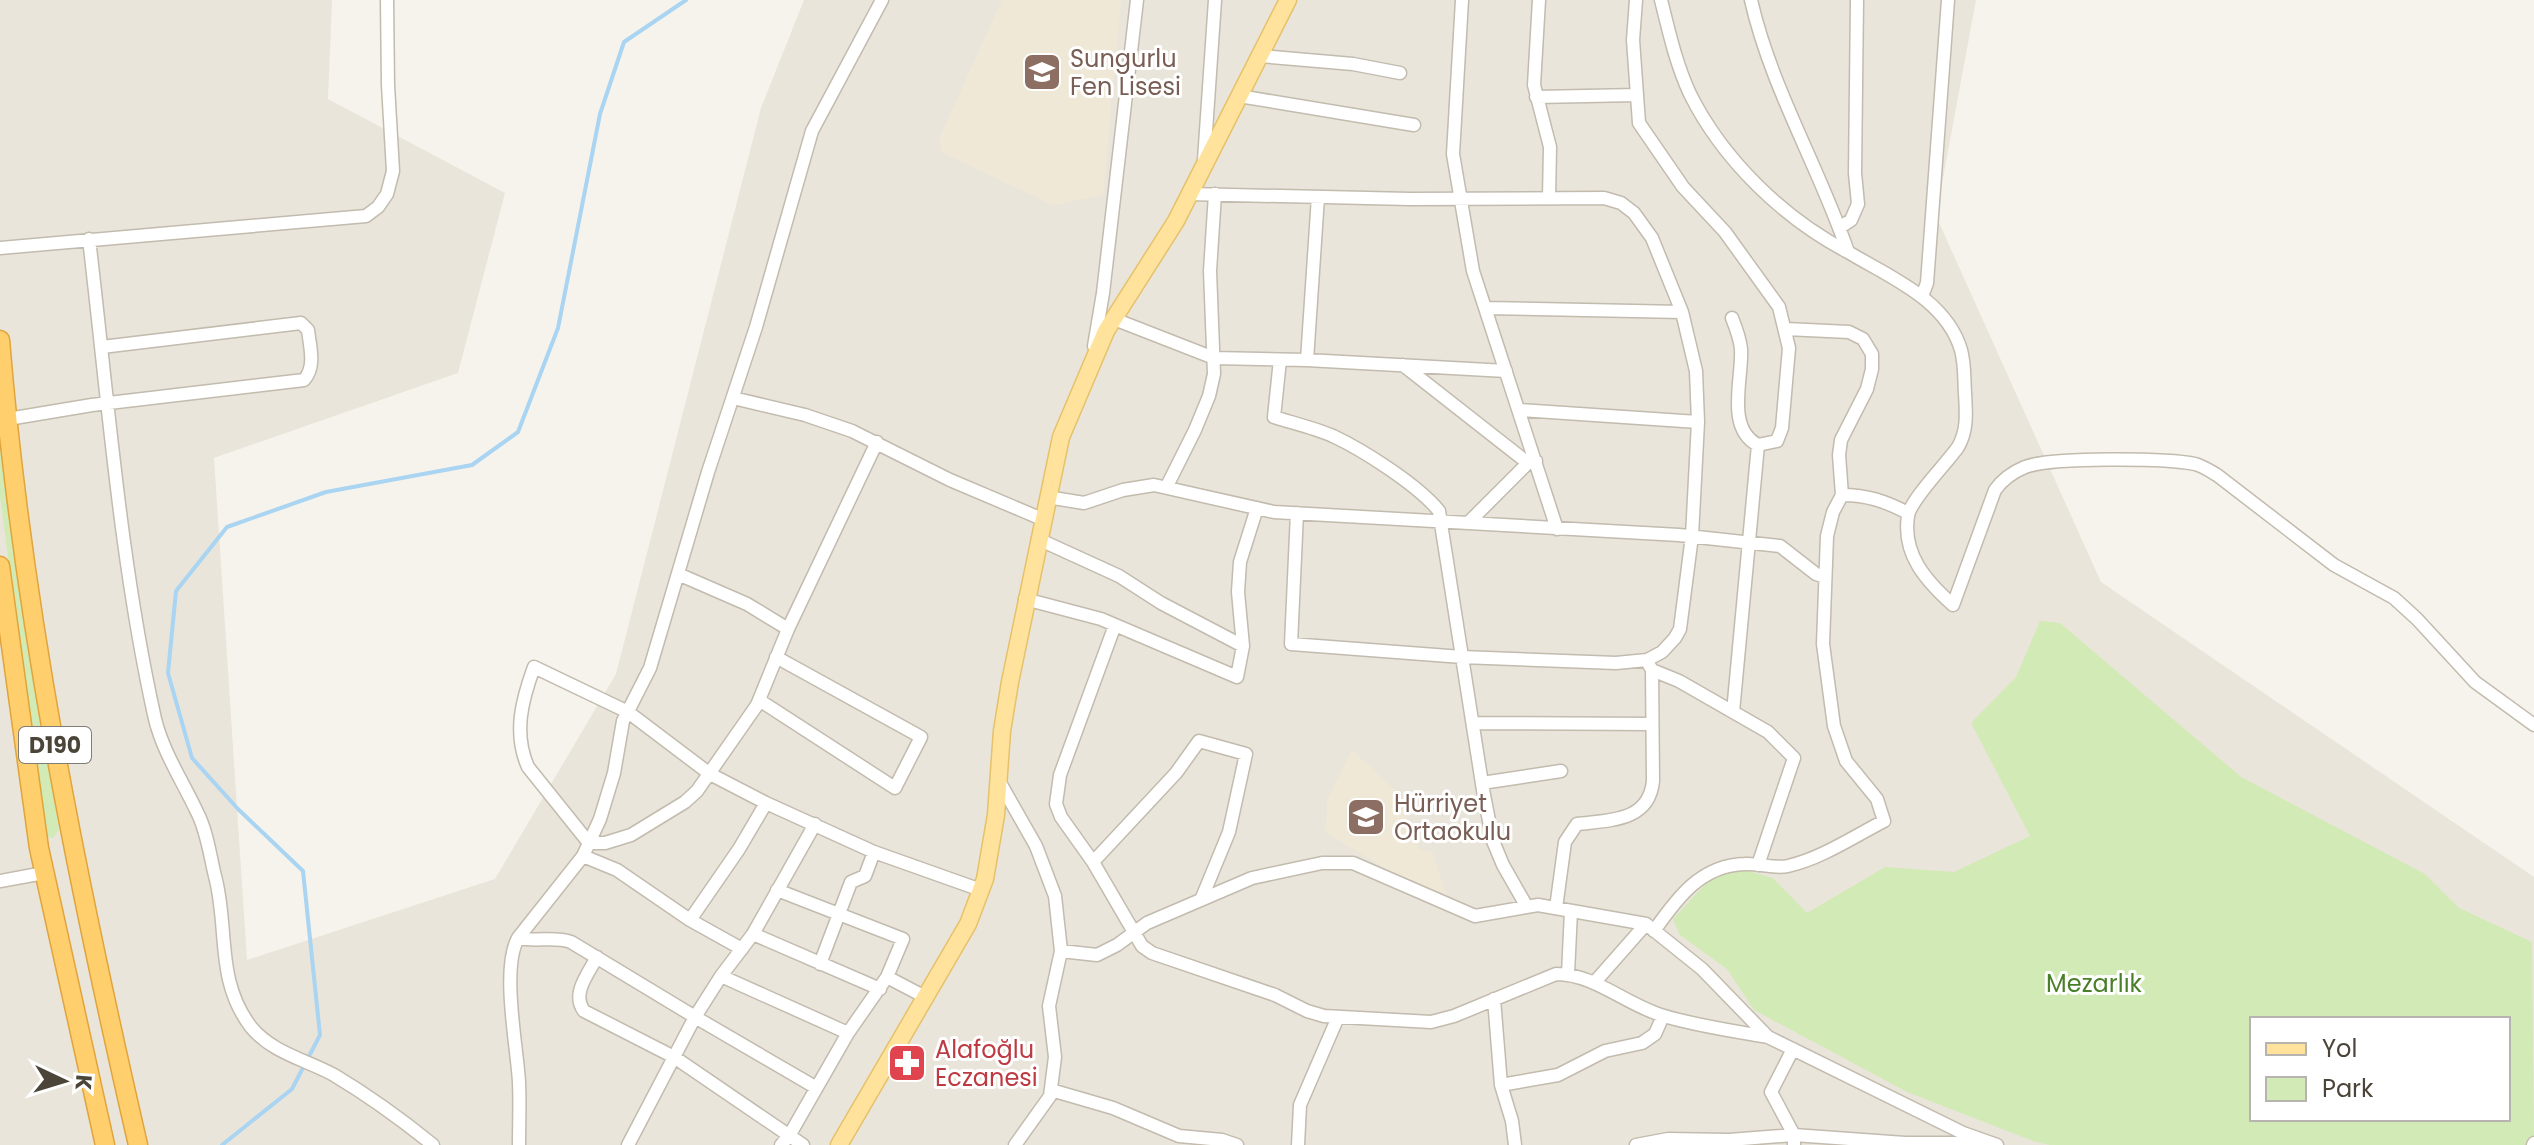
<svg xmlns="http://www.w3.org/2000/svg" width="2534" height="1145" font-family="Poppins,sans-serif">
  <style>
    .residential { fill: #eae5da; fill-rule: evenodd }
    .education { fill: #efe8d6 }
    .green { fill: #d2eab5; fill-rule: evenodd }
    .lines { fill: none; stroke-linecap: round; stroke-linejoin: round }
    .stream { stroke: #a9d4f2; stroke-width: 4 }
    .minor-casing { stroke: #c2bbae; stroke-width: 15 }
    .major-casing { stroke: #e6c16a; stroke-width: 19 }
    .highway-casing { stroke: #e0a43c; stroke-width: 21 }
    .minor { stroke: #fff; stroke-width: 12 }
    .major { stroke: #ffe39c; stroke-width: 16 }
    .highway { stroke: #ffcf6e; stroke-width: 18 }
    .labels { text-anchor: middle; dominant-baseline: central; stroke-width: 6; stroke-linejoin: round; paint-order: stroke }
    .shield { fill: #fff; stroke: #817c74; stroke-width: 2 }
    .shield-label { font-size: 22px; font-weight: bold; fill: #4b4439 }
    .education-label { font-size: 24px; fill: #785e54; stroke: #fff; text-anchor: start }
    .park-label { font-size: 24px; fill: #4a7f2a; stroke: #fff }
    .health-label { font-size: 24px; fill: #be3a42; stroke: #fff; text-anchor: start }
  </style>
  <rect width="100%" height="100%" fill="#f6f3ec"/>
  <!-- residential -->
  <path class="residential" d="M 0,0 L 332,0 L 328,99 L 505,193 L 458,373 L 214,458 L 247,960 L 495,879 L 616,674 L 761,108 L 804,0 L 1976,0 L 1936,216 L 2101,582 L 2534,877 L 2534,1145 L 0,1145 ZM 2252,1019 L 2508,1019 L 2508,1119 L 2252,1119 Z"/>
  <!-- education -->
  <path class="education" d="M 1002,0 L 1121,0 L 1103,195 L 1053,205 L 941,152 L 940,137 Z
    M 1352,750 L 1396,791 L 1419,850 L 1432,851 L 1448,900 L 1433,896 L 1326,833 L 1327,800 Z"/>
  <!-- green -->
  <path class="green" d="M 0,427 L 26,621 L 59,830 L 53,838 L 48,837 L 44,829 L 0,497 Z
    M 2040,621 L 2060,623 L 2241,777 L 2425,874 L 2459,908 L 2532,942 L 2534,1140 L 2529,1145 L 2050,1145 L 2033,1141 L 1907,1092 L 1754,1010 L 1727,969 L 1680,935 L 1673,919 L 1712,877 L 1737,868 L 1773,878 L 1807,913 L 1885,867 L 1954,872 L 2030,836 L 1971,723 L 2016,677 ZM 2252,1019 L 2508,1019 L 2508,1119 L 2252,1119 Z"/>
  <g class="lines">
    <!-- stream -->
    <path class="stream" d="M 222,1145 L 292,1089 L 320,1035 L 303,871 L 238,809 L 192,758 L 168,673 L 176,591 L 227,527 L 326,492 L 472,465 L 518,432 L 558,328 L 600,114 L 624,42 L 686,0"/>
    <!-- minor casing -->
    <g class="minor-casing">
      <path id="minor" d="M 1462,0 L 1453,154 L 1473,271 L 1557,529
        M 1539,0 L 1534,85 L 1550,147 L 1549,198
        M 1636,0 L 1633,40 L 1639,123 L 1683,187 L 1725,232 L 1779,307 L 1789,348 L 1782,428 L 1777,441 L 1758,445 C 1725,428 1743,378 1741,349 C 1740,338 1736,328 1732,318
        M 1661,0 C 1669,32 1676,64 1690,94 C 1723,160 1783,218 1848,252
        M 1751,0 C 1771,88 1819,167 1848,252 C 1889,277 1946,299 1961,350 C 1965,364 1964,379 1965,393 C 1966,412 1968,430 1958,447 C 1947,463 1910,500 1908,516 C 1902,554 1926,581 1953,605 L 1995,490 C 2002,480 2013,472 2025,467 C 2051,457 2166,458 2195,464 C 2203,466 2210,471 2217,475 L 2334,565 L 2394,598 L 2417,619 L 2475,682 L 2534,725
        M 1260,56 L 1353,64 L 1400,73
        M 1239,96 L 1414,125
        M 1536,97 L 1637,95
        M 1204,160 L 1215,0
        M 1189,194 L 1410,199 L 1604,198 L 1621,203 L 1634,213 L 1652,238 L 1682,312 L 1696,371 L 1698,422 L 1692,536 L 1680,629 L 1675,638 L 1662,652 L 1647,660 L 1616,663 L 1462,657 L 1291,644 L 1297,513
        M 1839,228 L 1851,220 L 1858,204 L 1855,173 L 1857,0
        M 89,239 C 108,399 120,562 155,719 C 163,752 183,782 197,812 C 207,831 210,856 215,876 C 229,928 215,980 251,1027 C 272,1053 307,1060 334,1075 C 369,1096 401,1119 433,1145
        M 0,248 L 366,216 L 378,207 L 387,194 L 393,171 L 388,85 L 387,0
        M 1922,296 L 1927,283 L 1948,0
        M 1485,308 L 1682,312
        M 1114,319 L 1214,358 L 1307,360 L 1506,371
        M 1094,346 L 1103,293 L 1137,0
        M 1280,360 L 1274,417 C 1293,423 1314,428 1333,436 C 1363,450 1418,485 1439,511 L 1483,790 L 1493,841 L 1503,865 L 1527,907
        M 1307,360 L 1318,197
        M 1403,365 L 1528,463 L 1536,461
        M 733,398 L 805,415 L 852,431 L 950,480 L 1042,519
        M 1519,410 L 1698,422
        M 8,419 L 92,405 L 304,380 C 316,367 310,347 308,330 L 301,323 L 102,347
        M 1167,486 L 1195,430 L 1209,396 L 1214,374 L 1210,271 L 1215,194
        M 1842,495 C 1867,495 1885,501 1908,513
        M 1047,497 L 1084,503 L 1123,490 L 1154,485 L 1274,512 L 1679,535 L 1780,546 L 1816,574 L 1825,577
        M 1468,523 L 1528,463
        M 1038,539 L 1119,576 L 1161,603 L 1243,646
        M 678,574 L 747,604 L 788,629 L 757,705 L 697,791 L 685,802 L 631,835 L 605,843 L 589,843 L 528,767 C 513,733 522,700 534,667 L 628,712 L 710,774 L 766,803 L 874,852 L 981,890
        M 1025,599 L 1101,619 L 1237,677 L 1243,646 L 1238,592 L 1240,562 L 1257,508
        M 1115,625 L 1060,775 L 1056,804 L 1061,817 L 1093,862 L 1142,946 L 1152,953 L 1275,995 L 1307,1011 L 1324,1016 L 1431,1022 L 1454,1016 L 1556,974 C 1595,974 1626,1005 1664,1016 C 1698,1026 1733,1031 1768,1037
        M 788,629 L 877,442
        M 1648,663 L 1652,670 L 1679,681 L 1768,732 L 1794,758 L 1758,865
        M 759,700 L 895,788 L 921,737 L 776,657
        M 1733,712 L 1758,445
        M 1473,723 L 1652,724
        M 999,781 L 1036,846 L 1055,896 L 1061,951 L 1049,1006 L 1055,1057 L 1050,1096 L 1015,1145
        M 1482,783 L 1561,771
        M 583,856 L 617,870 L 690,920
        M 1093,862 L 1176,773 L 1199,741 L 1246,754 L 1229,832 L 1201,900
        M 0,881 L 44,873
        M 777,890 L 903,939 L 887,977 L 848,1033 L 789,1136 L 781,1145
        M 1556,908 L 1565,842 L 1577,824 C 1609,820 1649,822 1653,781 L 1652,670
        M 1654,931 C 1677,898 1701,865 1745,864 C 1759,863 1774,869 1788,866 C 1822,858 1853,837 1884,821 L 1877,799 L 1846,761 L 1834,726 L 1823,644 L 1827,536 L 1833,512 L 1842,495 L 1839,455 L 1841,440 L 1867,389 L 1872,369 L 1872,354 L 1863,339 L 1849,332 L 1786,329
        M 753,934 L 880,989
        M 518,938 C 536,942 555,936 571,942 L 695,1017 L 721,976 L 848,1033
        M 742,949 L 690,920 L 739,849 L 766,803
        M 1061,951 L 1097,955 L 1117,945 L 1147,923 L 1252,878 L 1322,863 L 1353,863 L 1475,916 L 1538,905 L 1646,924 L 1702,969 L 1768,1037 L 1963,1133 L 1997,1145
        M 597,957 C 588,974 571,994 584,1011 L 674,1057 L 803,1145
        M 820,964 L 851,882 L 865,876 L 874,852
        M 1568,974 L 1571,911
        M 721,976 L 753,934 L 815,824
        M 887,977 L 927,998
        M 1594,983 L 1646,924
        M 1494,999 L 1501,1085 L 1512,1121 L 1515,1145
        M 1793,1049 L 1771,1092 L 1794,1135 L 1794,1145
        M 1501,1085 L 1558,1075 L 1605,1051 L 1642,1043 L 1655,1034 L 1663,1016
        M 1051,1090 L 1113,1108 L 1179,1136 L 1222,1140 L 1237,1145
        M 519,1145 C 519,1124 520,1103 519,1082 C 517,1046 501,969 518,938 L 583,856 L 600,819 L 614,773 L 623,721 L 650,668 L 708,472 L 756,327 L 812,131 L 882,0
        M 628,1145 L 695,1017 L 815,1087
        M 1298,1145 L 1300,1105 L 1338,1017
        M 1636,1145 L 1668,1139 L 1729,1140 L 1794,1135 L 1905,1143 L 1980,1143
        M 2533,1145 L 2534,1143"/>
    </g>
    <!-- major casing -->
    <g class="major-casing">
      <path id="major" d="M 839,1145 L 968,924 L 985,879 L 996,815 L 1002,731 L 1010,682 L 1061,437 L 1106,331 L 1176,221 L 1288,0"/>
    </g>
    <!-- highway casing -->
    <g class="highway-casing">
      <path id="highway" d="M 0,340 C 22,611 77,881 138,1145
        M 0,566 L 39,848 L 105,1145"/>
    </g>
    <!-- minor -->
    <use href="#minor" class="minor"/>
    <!-- major -->
    <use href="#major" class="major"/>
    <!-- highway -->
    <use href="#highway" class="highway"/>
  </g>
  <!-- icons -->
  <defs>
    <g id="school-square" transform="scale(2)"><rect x="-9" y="-9" width="18" height="18" rx="4" fill="#8d6e63" stroke="#fff"/><path d="M0-5L7-2L0 1L-7-2ZM-4 1L0 2.5L4 1V4Q0 6-4 4Z" fill="#fff"/></g>
    <g id="pharmacy-square" transform="scale(2)"><rect x="-9" y="-9" width="18" height="18" rx="4" fill="#e0444e" stroke="#fff"/><path d="M-2-6h4v4h4v4h-4v4h-4v-4h-4v-4h4Z" fill="#fff"/></g>
  </defs>
  <g fill-rule="evenodd">
    <use href="#school-square" x="1042" y="72"/>
    <use href="#school-square" x="1366" y="817"/>
    <use href="#pharmacy-square" x="907" y="1063"/>
  </g>
  <g class="labels">
    <!-- shield labels -->
    <rect class="shield" x="19" y="727" width="72" height="36" rx="6"/>
    <g class="shield-label">
      <text x="55" y="745">D190</text>
    </g>
    <!-- education labels -->
    <g class="education-label">
      <text x="1070" y="58">Sungurlu<tspan x="1070" dy="28">Fen Lisesi</tspan></text>
      <text x="1394" y="803">Hürriyet<tspan x="1394" dy="28">Ortaokulu</tspan></text>
    </g>
    <!-- park labels -->
    <g class="park-label">
      <text x="2094" y="983">Mezarlık</text>
    </g>
    <!-- health labels -->
    <g class="health-label">
      <text x="935" y="1049">Alafoğlu<tspan x="935" dy="28">Eczanesi</tspan></text>
    </g>
  </g>
  <!-- legend -->
  <rect x="2250" y="1017" width="260" height="104" fill="#ffffff" stroke="#b7b4b0" stroke-width="2"/>
  <rect x="2266" y="1043" width="40" height="12" fill="#ffe39c" stroke="#b7b4b0" stroke-width="2"/>
  <text x="2322" y="1057" font-size="24" fill="#4b4439">Yol</text>
  <rect x="2266" y="1077" width="40" height="24" fill="#d2eab5" stroke="#b7b4b0" stroke-width="2"/>
  <text x="2322" y="1097" font-size="24" fill="#4b4439">Park</text>
  <!-- north arrow -->
  <g transform="translate(64 1081) rotate(94)" stroke="#ffffff" stroke-width="6" paint-order="stroke">
  <path d="M0-6L14 30L0 20L-14 30Z" fill="#4b4439"/>
  <text y="-12" font-size="22" font-weight="bold" text-anchor="middle" fill="#4b4439">K</text>
  </g>
</svg>
